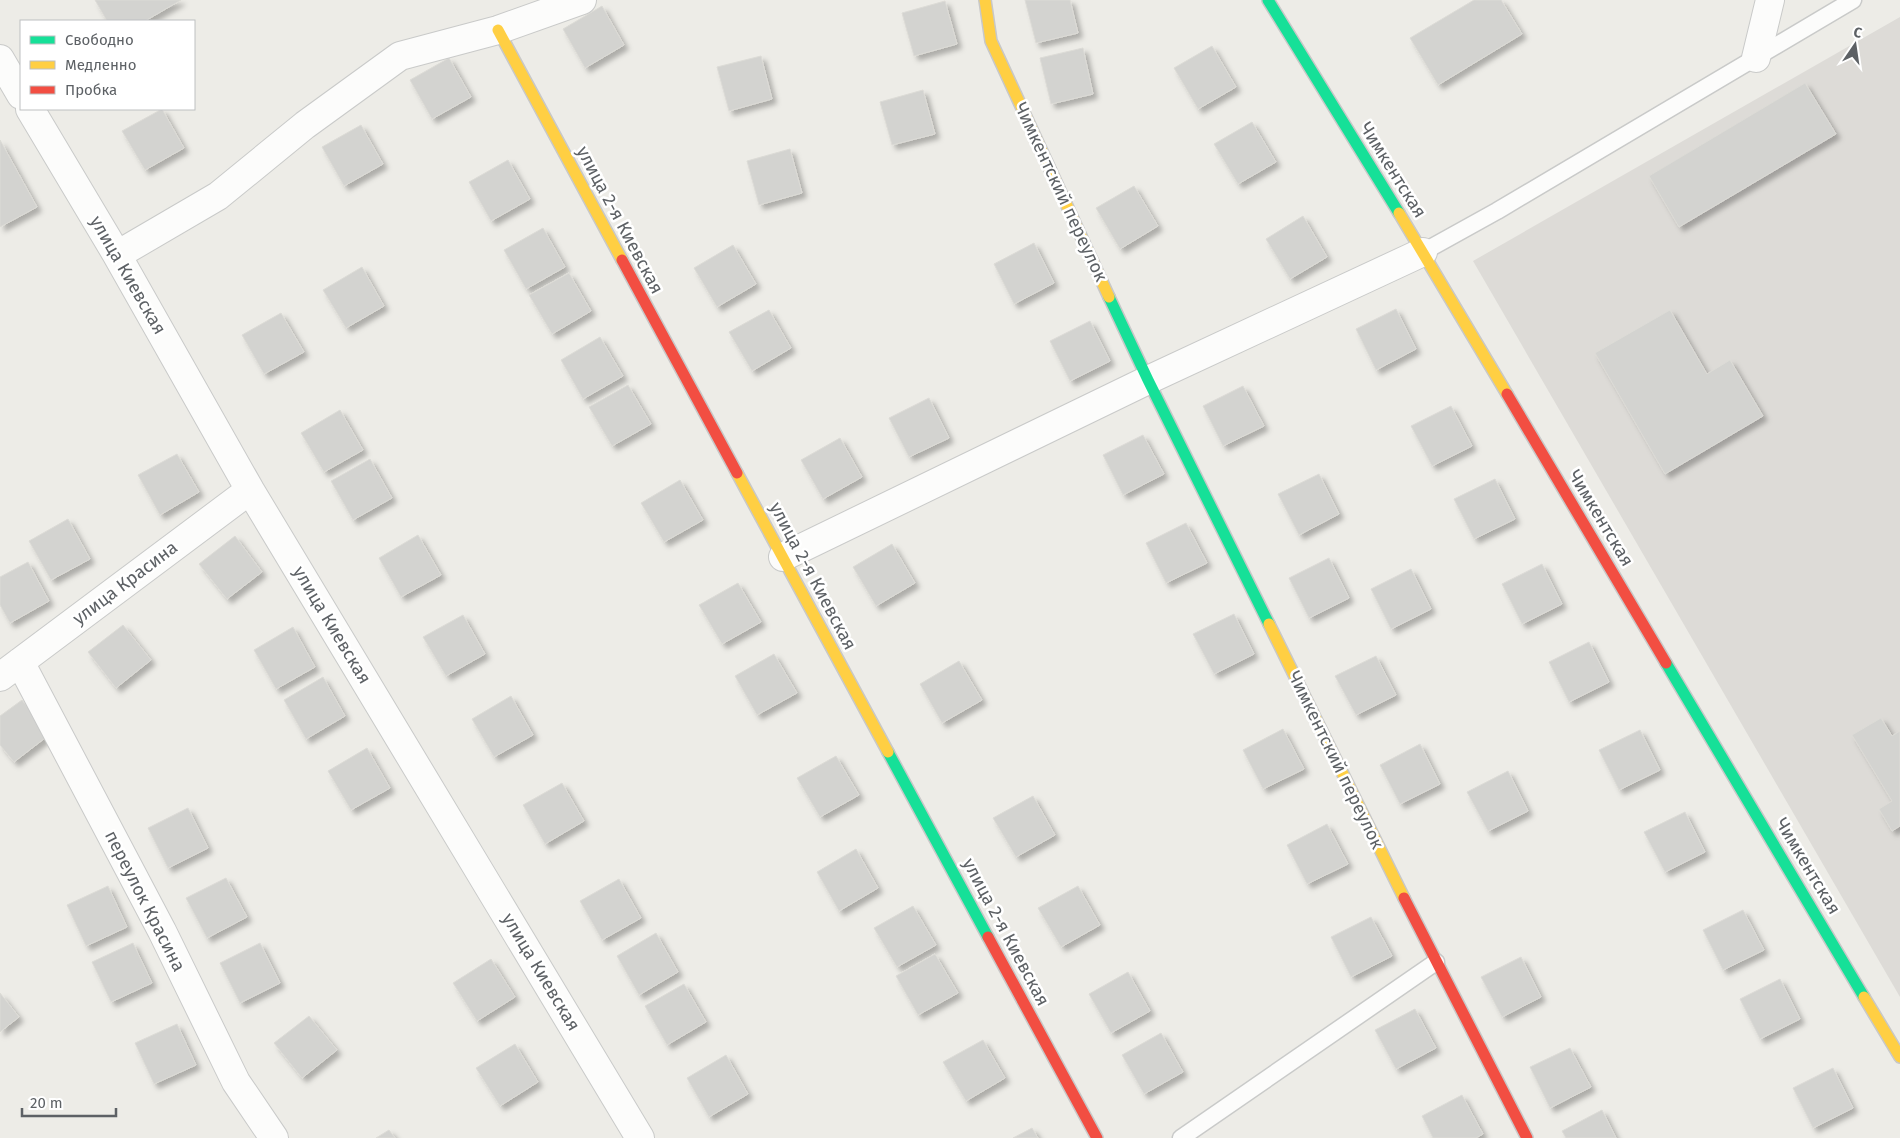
<svg xmlns="http://www.w3.org/2000/svg" width="1900" height="1138" font-family="'Fira Sans',sans-serif">
  <style>
    .industrial { fill: #dddbd7 }
    .building { fill: #d3d3d0; stroke: #dcdbd6; filter: url(#shadow) }
    .lines { fill: none; stroke-linecap: round; stroke-linejoin: round }
    .lane-casing { stroke: #c9cac9; stroke-width: 19 }
    .street-casing { stroke: #c9cac9; stroke-width: 30 }
    .fast-casing { stroke: #c8c8c8; stroke-width: 14 }
    .slow-casing { stroke: #c8c8c8; stroke-width: 14 }
    .jam-casing { stroke: #c8c8c8; stroke-width: 14 }
    .lane { stroke: #fcfcfb; stroke-width: 16 }
    .street { stroke: #fcfcfb; stroke-width: 28 }
    .fast { stroke: #16e098; stroke-width: 11 }
    .slow { stroke: #ffcf43; stroke-width: 11 }
    .jam { stroke: #f24e42; stroke-width: 11 }
    .labels { text-anchor: middle; dominant-baseline: central; stroke-width: 5; stroke-linejoin: round; paint-order: stroke }
    .street-label { font-size: 18px; fill: #5d6165; stroke: #fff }
  </style>
  <defs>
    <filter id="shadow"><feDropShadow dx="4.5" dy="4.5" stdDeviation="2.5" flood-color="#0004"/></filter>
  </defs>
  <rect width="100%" height="100%" fill="#edece7"/>
  <!-- industrial -->
  <path class="industrial" d="M 1900,17 L 1900,997 L 1473,261 Z"/>
  <!-- building -->
  <path class="building" d="M 95,0 L 181,0 L 145,21 L 107,21 Z
    M 1025,0 L 1070,0 L 1078,33 L 1036,43 Z
    M 1474,0 L 1501,0 L 1522,34 L 1438,85 L 1410,38 Z
    M 945,1 L 957,44 L 914,56 L 902,13 Z
    M 602,6 L 624,45 L 585,68 L 563,29 Z
    M 1212,46 L 1236,87 L 1198,109 L 1174,68 Z
    M 1083,48 L 1093,94 L 1051,104 L 1040,58 Z
    M 761,56 L 772,99 L 729,111 L 717,67 Z
    M 449,58 L 471,97 L 432,119 L 410,80 Z
    M 1805,83 L 1836,134 L 1679,227 L 1649,176 Z
    M 923,90 L 935,134 L 892,145 L 880,102 Z
    M 162,109 L 184,148 L 145,170 L 122,131 Z
    M 1252,122 L 1276,162 L 1238,184 L 1214,144 Z
    M 361,125 L 383,164 L 344,186 L 322,147 Z
    M 0,140 L 37,207 L 0,227 Z
    M 790,149 L 802,193 L 759,205 L 747,161 Z
    M 508,160 L 530,199 L 491,221 L 469,182 Z
    M 1134,186 L 1158,226 L 1120,249 L 1096,208 Z
    M 1303,216 L 1327,257 L 1290,279 L 1266,239 Z
    M 543,228 L 565,267 L 526,289 L 504,250 Z
    M 1034,243 L 1054,283 L 1014,304 L 994,264 Z
    M 733,245 L 756,284 L 717,307 L 694,268 Z
    M 362,267 L 384,306 L 346,328 L 323,290 Z
    M 569,273 L 591,311 L 552,334 L 529,295 Z
    M 1396,309 L 1416,349 L 1376,370 L 1356,329 Z
    M 769,310 L 791,348 L 752,371 L 729,332 Z
    M 1670,310 L 1707,374 L 1730,360 L 1763,416 L 1665,474 L 1595,353 Z
    M 281,313 L 304,352 L 264,374 L 242,335 Z
    M 1090,321 L 1110,361 L 1070,381 L 1050,341 Z
    M 600,337 L 623,376 L 583,399 L 561,360 Z
    M 628,385 L 651,424 L 612,446 L 589,407 Z
    M 1243,386 L 1264,426 L 1223,446 L 1203,406 Z
    M 929,398 L 949,438 L 909,457 L 889,418 Z
    M 1451,406 L 1472,446 L 1432,466 L 1411,426 Z
    M 340,410 L 363,450 L 324,472 L 301,433 Z
    M 1143,435 L 1164,474 L 1123,495 L 1103,455 Z
    M 840,438 L 862,477 L 823,499 L 801,460 Z
    M 177,454 L 199,492 L 160,515 L 138,475 Z
    M 370,459 L 392,498 L 353,520 L 331,481 Z
    M 1319,474 L 1339,514 L 1299,535 L 1278,494 Z
    M 1495,479 L 1515,519 L 1474,539 L 1454,499 Z
    M 680,480 L 703,520 L 664,542 L 641,503 Z
    M 68,519 L 90,559 L 51,580 L 29,541 Z
    M 1186,523 L 1207,563 L 1166,583 L 1146,543 Z
    M 418,535 L 441,575 L 401,597 L 379,558 Z
    M 235,536 L 262,572 L 227,599 L 199,564 Z
    M 892,544 L 915,583 L 876,606 L 853,567 Z
    M 1329,558 L 1349,598 L 1309,618 L 1289,578 Z
    M 28,562 L 49,601 L 10,623 L 0,605 L 0,577 Z
    M 1542,564 L 1562,604 L 1522,624 L 1502,584 Z
    M 1411,569 L 1431,609 L 1391,629 L 1371,589 Z
    M 738,583 L 761,622 L 722,644 L 699,605 Z
    M 1234,614 L 1254,654 L 1214,674 L 1193,634 Z
    M 463,615 L 485,654 L 446,676 L 423,637 Z
    M 123,625 L 151,660 L 116,688 L 88,652 Z
    M 293,627 L 315,667 L 276,689 L 254,650 Z
    M 1589,642 L 1609,682 L 1569,702 L 1549,662 Z
    M 774,654 L 797,693 L 757,715 L 735,676 Z
    M 1376,656 L 1396,695 L 1356,715 L 1335,676 Z
    M 959,661 L 982,700 L 942,723 L 920,684 Z
    M 323,677 L 345,716 L 306,739 L 284,700 Z
    M 511,696 L 533,735 L 494,757 L 472,719 Z
    M 22,700 L 49,735 L 14,762 L 0,745 L 0,716 Z
    M 1881,718 L 1892,736 L 1900,731 L 1900,826 L 1892,831 L 1879,809 L 1892,801 L 1852,735 Z
    M 1283,729 L 1304,769 L 1263,789 L 1243,750 Z
    M 1640,730 L 1660,770 L 1619,790 L 1599,750 Z
    M 1420,744 L 1440,784 L 1400,804 L 1380,765 Z
    M 367,748 L 390,788 L 351,810 L 328,771 Z
    M 836,756 L 859,795 L 820,817 L 797,778 Z
    M 1508,771 L 1528,811 L 1488,831 L 1467,792 Z
    M 562,783 L 584,821 L 545,844 L 523,805 Z
    M 1033,796 L 1055,835 L 1016,857 L 993,818 Z
    M 188,808 L 208,848 L 168,868 L 148,828 Z
    M 1685,812 L 1705,852 L 1665,872 L 1644,832 Z
    M 1327,824 L 1348,864 L 1307,884 L 1287,845 Z
    M 856,849 L 878,888 L 839,911 L 817,872 Z
    M 226,878 L 247,917 L 207,938 L 186,898 Z
    M 619,879 L 641,918 L 602,940 L 580,901 Z
    M 108,886 L 127,927 L 86,946 L 67,905 Z
    M 1078,886 L 1100,925 L 1061,947 L 1038,908 Z
    M 913,906 L 936,945 L 897,967 L 874,928 Z
    M 1743,910 L 1764,950 L 1723,970 L 1703,930 Z
    M 1371,917 L 1392,956 L 1351,977 L 1331,937 Z
    M 656,933 L 678,972 L 639,995 L 617,956 Z
    M 133,943 L 152,983 L 111,1002 L 92,962 Z
    M 260,943 L 280,983 L 240,1003 L 220,963 Z
    M 935,954 L 958,993 L 918,1015 L 896,976 Z
    M 1521,957 L 1541,997 L 1502,1017 L 1481,977 Z
    M 491,959 L 515,997 L 477,1021 L 453,983 Z
    M 1128,972 L 1150,1011 L 1111,1033 L 1089,994 Z
    M 1780,979 L 1800,1019 L 1760,1039 L 1740,999 Z
    M 684,984 L 706,1022 L 667,1045 L 645,1006 Z
    M 0,993 L 19,1017 L 0,1032 Z
    M 1415,1009 L 1436,1048 L 1396,1069 L 1375,1030 Z
    M 309,1016 L 337,1050 L 302,1078 L 274,1043 Z
    M 177,1024 L 196,1065 L 154,1084 L 135,1043 Z
    M 1161,1033 L 1183,1072 L 1144,1094 L 1122,1055 Z
    M 983,1040 L 1005,1078 L 966,1101 L 943,1062 Z
    M 515,1044 L 538,1082 L 500,1106 L 476,1068 Z
    M 1570,1048 L 1591,1087 L 1550,1108 L 1530,1067 Z
    M 726,1055 L 748,1094 L 709,1117 L 687,1078 Z
    M 1833,1068 L 1853,1108 L 1813,1128 L 1793,1088 Z
    M 1462,1095 L 1483,1134 L 1476,1138 L 1433,1138 L 1422,1116 Z
    M 1602,1110 L 1616,1138 L 1566,1138 L 1562,1131 Z
    M 1032,1128 L 1038,1138 L 1013,1138 Z
    M 389,1130 L 395,1138 L 376,1138 Z"/>
  <g class="lines">
    <!-- lane casing -->
    <g class="lane-casing">
      <path id="lane" d="M 1423,252 L 1497,211 L 1853,0
        M 1181,1138 L 1436,962"/>
    </g>
    <!-- street casing -->
    <g class="street-casing">
      <path id="street" d="M 1756,58 L 1770,0
        M 0,59 L 21,95
        M 30,109 L 117,255 L 250,490 L 640,1138
        M 117,255 L 218,196 L 305,125 L 400,56 L 498,30 L 582,0
        M 783,557 L 1148,380 L 1423,252
        M 20,662 L 162,931 L 236,1082 L 274,1138
        M 0,677 L 250,490"/>
    </g>
    <!-- fast casing -->
    <g class="fast-casing">
      <path id="fast" d="M 1268,0 L 1399,213
        M 1109,297 L 1148,380 L 1269,624
        M 1666,663 L 1864,997
        M 888,752 L 988,937"/>
    </g>
    <!-- slow casing -->
    <g class="slow-casing">
      <path id="slow" d="M 985,0 L 991,41 L 1109,297
        M 498,30 L 622,260
        M 1399,213 L 1507,394
        M 737,473 L 888,752
        M 1269,624 L 1404,898
        M 1864,997 L 1900,1057"/>
    </g>
    <!-- jam casing -->
    <g class="jam-casing">
      <path id="jam" d="M 622,260 L 737,473
        M 1507,394 L 1666,663
        M 1404,898 L 1527,1138
        M 988,937 L 1097,1138"/>
    </g>
    <!-- lane -->
    <use href="#lane" class="lane"/>
    <!-- street -->
    <use href="#street" class="street"/>
    <!-- fast -->
    <use href="#fast" class="fast"/>
    <!-- slow -->
    <use href="#slow" class="slow"/>
    <!-- jam -->
    <use href="#jam" class="jam"/>
  </g>
  <g class="labels">
    <!-- street labels -->
    <g class="street-label">
      <text transform="translate(1393 170) rotate(58)">Чимкентская</text>
      <text transform="translate(1061 192) rotate(65)">Чимкентский переулок</text>
      <text transform="translate(620 220) rotate(62)">улица 2-я Киевская</text>
      <text transform="translate(128 275) rotate(60)">улица Киевская</text>
      <text transform="translate(1601 518) rotate(59)">Чимкентская</text>
      <text transform="translate(813 576) rotate(62)">улица 2-я Киевская</text>
      <text transform="translate(125 583) rotate(-37)">улица Красина</text>
      <text transform="translate(332 625) rotate(59)">улица Киевская</text>
      <text transform="translate(1336 760) rotate(64)">Чимкентский переулок</text>
      <text transform="translate(1808 866) rotate(59)">Чимкентская</text>
      <text transform="translate(145 901) rotate(63)">переулок Красина</text>
      <text transform="translate(1006 932) rotate(62)">улица 2-я Киевская</text>
      <text transform="translate(541 972) rotate(59)">улица Киевская</text>
    </g>
  </g>
  <!-- legend -->
  <rect x="20" y="20" width="175" height="90" fill="#ffffff" stroke="#bec0c1"/>
  <rect x="30" y="36" width="25" height="8" fill="#16e098" stroke="#bec0c1"/>
  <text x="65" y="45" font-size="15" fill="#5d6165">Свободно</text>
  <rect x="30" y="61" width="25" height="8" fill="#ffcf43" stroke="#bec0c1"/>
  <text x="65" y="70" font-size="15" fill="#5d6165">Медленно</text>
  <rect x="30" y="86" width="25" height="8" fill="#f24e42" stroke="#bec0c1"/>
  <text x="65" y="95" font-size="15" fill="#5d6165">Пробка</text>
  <!-- north arrow -->
  <g transform="translate(1855 45) rotate(13)" stroke="#ffffff" stroke-width="4" paint-order="stroke">
  <path d="M0-4L9 19L0 12L-9 19Z" fill="#5d6165"/>
  <text y="-8" font-size="14" font-weight="bold" text-anchor="middle" fill="#5d6165">С</text>
  </g>
  <!-- scale -->
  <path d="M22 1108v8h94v-8" fill="none" stroke="#5d6165" stroke-width="2.5"/>
  <text x="30" y="1108" font-size="15" fill="#5d6165" stroke="#ffffff" stroke-width="4" paint-order="stroke">20 m</text>
</svg>
